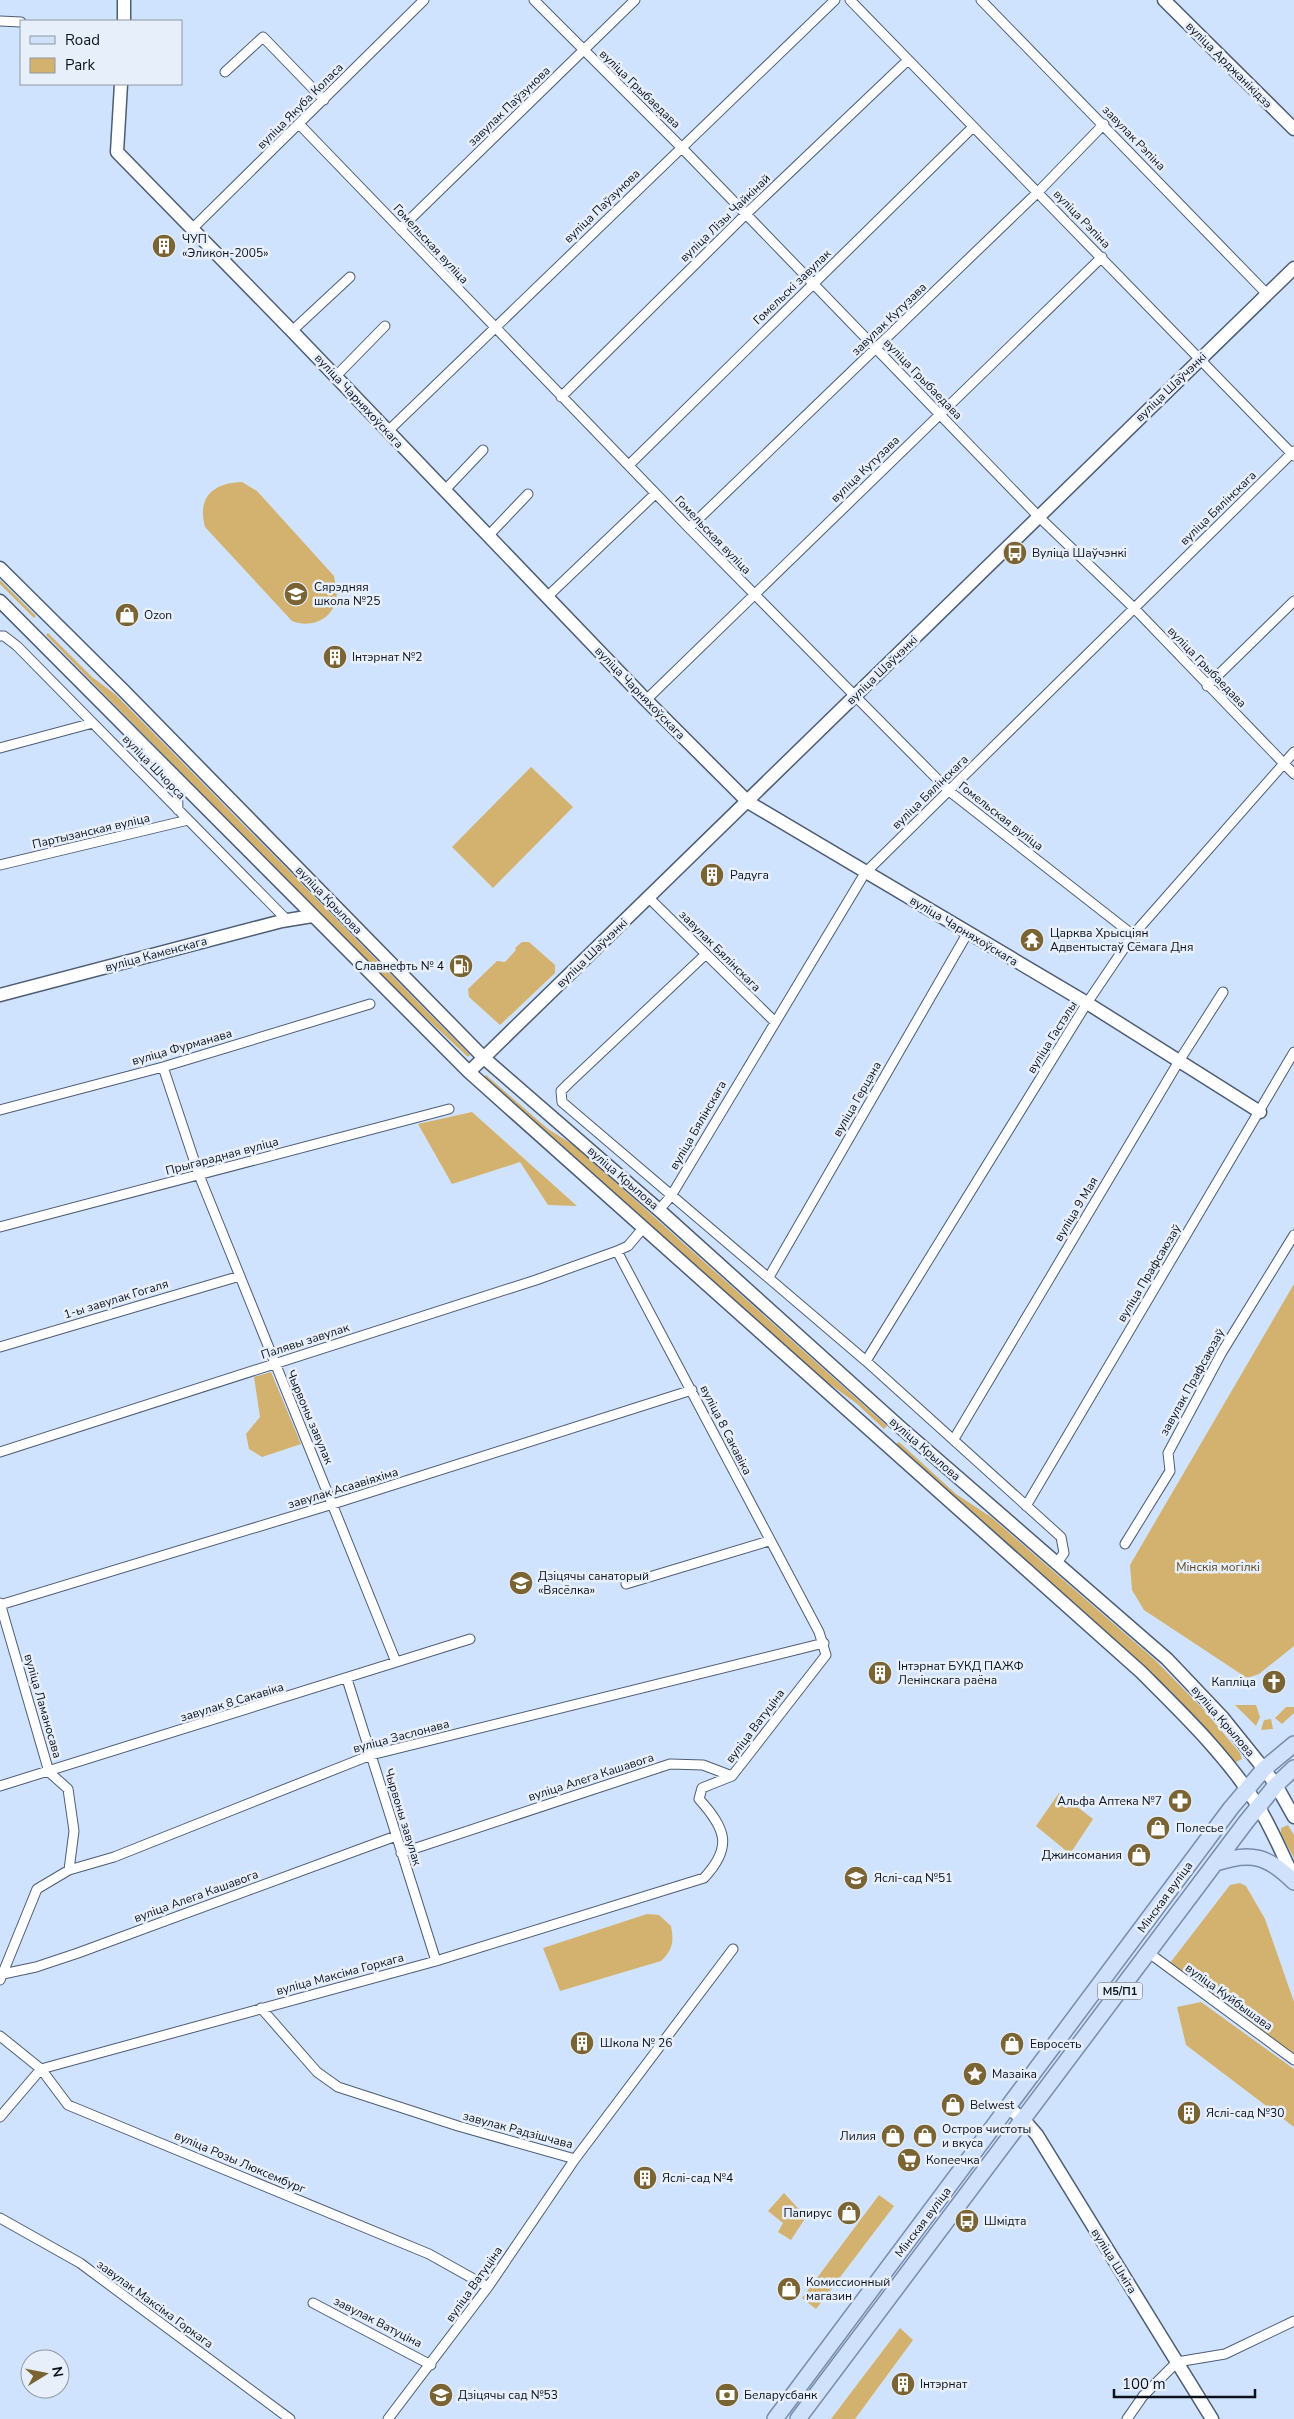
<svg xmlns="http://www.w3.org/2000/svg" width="1294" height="2419" font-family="'Nunito Sans',sans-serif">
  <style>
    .green { fill: #d3b16e }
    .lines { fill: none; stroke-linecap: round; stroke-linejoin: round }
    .street-casing { stroke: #4d5d74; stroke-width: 11 }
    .secondary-casing { stroke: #4d5d74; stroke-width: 15 }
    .primary-casing { stroke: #778cab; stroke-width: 18 }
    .street { stroke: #fff; stroke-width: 9 }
    .secondary { stroke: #fff; stroke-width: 12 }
    .primary { stroke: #d0e2fb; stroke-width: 15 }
    .labels { text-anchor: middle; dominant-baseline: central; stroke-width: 5; stroke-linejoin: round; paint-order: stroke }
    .shield { fill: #e7effa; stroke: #4e545e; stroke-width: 1 }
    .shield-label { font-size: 11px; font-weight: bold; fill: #0c121b }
    .street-label { font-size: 12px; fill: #0c121b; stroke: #e7effa }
    .poi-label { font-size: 12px; fill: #0c121b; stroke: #e7effa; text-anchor: start }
    .park-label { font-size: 12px; fill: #5d4a24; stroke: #e7effa }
  </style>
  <rect width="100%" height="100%" fill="#d0e3fe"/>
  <!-- green -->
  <path class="green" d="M 242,482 L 257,491 L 334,576 C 335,584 338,592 336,600 C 331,621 310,628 292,621 L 205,527 C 197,497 213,483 242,482 Z
    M 0,580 L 36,616 L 34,618 L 0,584 Z
    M 48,633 L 92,677 L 115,694 L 470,1055 L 468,1057 L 382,977 L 46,635 Z
    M 531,767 L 573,807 L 493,888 L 452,847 Z
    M 522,942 L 529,942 L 555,965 L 555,973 L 500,1025 L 469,997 L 468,989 L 497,961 L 505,962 L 516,950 L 515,948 Z
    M 486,1075 L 548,1129 L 575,1146 L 887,1426 L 884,1429 L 856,1403 L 824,1380 L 484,1077 Z
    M 472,1112 L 577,1206 L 548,1205 L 520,1162 L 452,1184 L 418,1124 Z
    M 1294,1284 L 1294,1646 L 1259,1674 L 1247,1678 L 1144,1610 L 1132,1590 L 1130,1565 Z
    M 271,1372 L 301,1444 L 262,1457 L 249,1449 L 246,1434 L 260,1417 L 254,1377 Z
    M 899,1442 L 956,1494 L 991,1517 L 1154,1659 L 1203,1709 L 1240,1753 L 1242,1759 L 1234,1763 L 1170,1690 L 896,1444 Z
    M 1235,1705 L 1256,1705 L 1260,1717 L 1256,1726 Z
    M 1286,1707 L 1294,1707 L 1294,1713 L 1282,1724 L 1275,1718 Z
    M 1271,1719 L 1273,1729 L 1261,1730 L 1264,1720 Z
    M 1059,1793 L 1093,1819 L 1070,1854 L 1036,1826 Z
    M 1288,1825 L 1294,1835 L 1294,1858 L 1281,1834 L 1281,1828 Z
    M 1240,1883 L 1246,1886 L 1265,1919 L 1294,2002 L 1294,2056 L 1170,1963 L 1230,1885 Z
    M 647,1914 L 659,1915 L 671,1926 C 674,1941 673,1950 661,1961 L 560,1991 L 543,1948 Z
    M 1201,2002 L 1294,2069 L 1294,2127 L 1186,2045 L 1177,2007 Z
    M 784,2193 L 806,2217 L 791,2240 L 778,2232 L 783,2223 L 768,2211 Z
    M 879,2195 L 894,2206 L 816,2309 L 802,2298 Z
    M 900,2328 L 913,2340 L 855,2419 L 831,2419 Z"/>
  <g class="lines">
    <!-- street casing -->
    <g class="street-casing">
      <path id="street" d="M 534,0 L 681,147 L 1039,517 L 1134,608 L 1294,774
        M 850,0 L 1294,456
        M 981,0 L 1267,294
        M 0,21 L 21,22
        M 225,72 L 263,37 L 324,100
        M 300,125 L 689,528 L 949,791 L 1133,935
        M 192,229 L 424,0
        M 400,229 L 635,0
        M 292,331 L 350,277
        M 336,376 L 385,326
        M 561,397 L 745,215 L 908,60
        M 387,432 L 835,0
        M 629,465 L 973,127
        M 445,490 L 483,450
        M 689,528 L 1038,192 L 1104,124
        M 489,535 L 528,494
        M 547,597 L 655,494
        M 0,636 L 4,636 L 17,646 L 287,920
        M 1207,686 L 1294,601
        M 646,700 L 1102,257
        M 0,748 L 93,723
        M 177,778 L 178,810
        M 0,865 L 188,820
        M 649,898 L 774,1021
        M 706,954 L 569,1083 L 561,1091 L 562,1102 L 866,1361 L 1061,1537 L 1064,1553 L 1056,1564
        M 163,1067 L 199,1175 L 396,1662
        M 0,1110 L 163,1067 L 370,1004
        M 659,1210 L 671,1196 L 865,873 L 1294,451
        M 0,1227 L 449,1109
        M 769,1277 L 967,934
        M 0,1347 L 240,1276
        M 866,1361 L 1087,1003 L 1133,935 L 1294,752
        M 954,1439 L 1179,1061 L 1223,992
        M 0,1452 L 536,1280 L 617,1251
        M 1026,1506 L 1294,1052
        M 1125,1544 L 1170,1471 L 1168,1453 L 1222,1352 L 1294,1235
        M 626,1584 L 769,1541
        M 0,1603 L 49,1772 L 68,1789 L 74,1831 L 69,1870
        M 0,1605 L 333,1504 L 692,1390
        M 347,1679 L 436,1961
        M 0,1786 L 470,1639
        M 401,1853 L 670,1764 L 703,1765 L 732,1776
        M 1149,1953 L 1294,2060
        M 3,1974 L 36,1967 L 78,1953 L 396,1836
        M 0,1980 L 37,1889 L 69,1870 L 114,1857 L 371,1755 L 824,1643
        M 261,2008 L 317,2072 L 338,2087 L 458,2126 L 575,2159
        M 0,2036 L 41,2069 L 68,2105 L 429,2254 L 488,2287
        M 0,2117 L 41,2069 L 436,1961 L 704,1878 C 733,1847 726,1829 699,1799 L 702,1788 L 732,1776 L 826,1655 L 819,1632 L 617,1251 L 628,1246 L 644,1227
        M 0,2218 L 80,2263 L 290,2419
        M 313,2303 L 431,2365
        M 388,2419 L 488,2287 L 575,2159 L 733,1949
        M 1127,2419 L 1143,2396 L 1177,2362 L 1225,2354 L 1294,2321"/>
    </g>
    <!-- secondary casing -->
    <g class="secondary-casing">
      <path id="secondary" d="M 1164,0 L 1294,129
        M 124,21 L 124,0
        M 121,84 L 117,152 L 292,331 L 646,700 L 748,802 L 1087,1003 L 1260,1112
        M 0,568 L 123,690 L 484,1058 L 659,1210 L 900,1427 L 1167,1659 L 1223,1718 L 1264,1769 L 1276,1785 L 1294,1817
        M 0,601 L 469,1072 L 1141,1672 C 1182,1713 1227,1756 1258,1806 C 1272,1829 1282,1854 1294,1878
        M 0,995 L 282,921 L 312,916
        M 469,1072 L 1294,268
        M 1009,2108 L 1024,2120 L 1037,2135 L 1212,2419"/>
    </g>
    <!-- primary casing -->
    <g class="primary-casing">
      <path id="primary" d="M 1216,1863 C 1251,1851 1268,1856 1294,1882
        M 775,2419 L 1231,1808 L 1264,1769 L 1294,1744
        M 798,2419 L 1246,1822 L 1276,1785 L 1294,1768"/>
    </g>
    <!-- street -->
    <use href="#street" class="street"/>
    <!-- secondary -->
    <use href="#secondary" class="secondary"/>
    <!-- primary -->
    <use href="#primary" class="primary"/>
  </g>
  <!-- icons -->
  <defs>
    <g id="building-disc" transform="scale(1.25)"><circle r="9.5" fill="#7b6434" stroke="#e7effa"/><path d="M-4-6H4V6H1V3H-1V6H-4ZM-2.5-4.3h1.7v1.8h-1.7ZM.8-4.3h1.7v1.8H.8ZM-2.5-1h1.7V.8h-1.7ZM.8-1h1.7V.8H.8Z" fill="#fff"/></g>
    <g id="bus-disc" transform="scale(1.25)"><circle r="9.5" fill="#7b6434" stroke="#e7effa"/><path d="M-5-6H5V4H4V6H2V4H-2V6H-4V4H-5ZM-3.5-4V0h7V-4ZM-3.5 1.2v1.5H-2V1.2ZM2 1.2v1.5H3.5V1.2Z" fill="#fff"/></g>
    <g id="school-disc" transform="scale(1.25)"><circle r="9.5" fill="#7b6434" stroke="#e7effa"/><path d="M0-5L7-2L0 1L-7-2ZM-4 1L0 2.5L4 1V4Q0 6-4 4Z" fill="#fff"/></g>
    <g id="shop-disc" transform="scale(1.25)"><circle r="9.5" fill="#7b6434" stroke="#e7effa"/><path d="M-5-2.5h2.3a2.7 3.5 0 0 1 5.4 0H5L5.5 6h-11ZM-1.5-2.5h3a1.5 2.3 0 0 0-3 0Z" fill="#fff"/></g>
    <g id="temple-disc" transform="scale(1.25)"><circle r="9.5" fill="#7b6434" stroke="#e7effa"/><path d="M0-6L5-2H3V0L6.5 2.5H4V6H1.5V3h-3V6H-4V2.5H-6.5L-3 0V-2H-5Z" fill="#fff"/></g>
    <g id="fuel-disc" transform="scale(1.25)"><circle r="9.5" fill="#7b6434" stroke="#e7effa"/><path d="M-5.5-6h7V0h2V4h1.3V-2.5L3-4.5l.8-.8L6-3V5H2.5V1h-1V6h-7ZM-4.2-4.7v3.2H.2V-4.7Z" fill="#fff"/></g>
    <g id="church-disc" transform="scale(1.25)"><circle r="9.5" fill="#7b6434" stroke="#e7effa"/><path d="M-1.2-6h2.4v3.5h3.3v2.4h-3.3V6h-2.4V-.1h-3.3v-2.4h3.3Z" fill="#fff"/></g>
    <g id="pharmacy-disc" transform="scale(1.25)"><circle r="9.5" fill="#7b6434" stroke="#e7effa"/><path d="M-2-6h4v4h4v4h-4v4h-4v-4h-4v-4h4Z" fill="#fff"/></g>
    <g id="sight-disc" transform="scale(1.25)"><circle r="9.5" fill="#7b6434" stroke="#e7effa"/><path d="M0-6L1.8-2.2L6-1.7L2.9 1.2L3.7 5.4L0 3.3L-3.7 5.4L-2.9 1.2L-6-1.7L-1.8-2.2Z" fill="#fff"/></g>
    <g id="supermarket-disc" transform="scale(1.25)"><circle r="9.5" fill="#7b6434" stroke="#e7effa"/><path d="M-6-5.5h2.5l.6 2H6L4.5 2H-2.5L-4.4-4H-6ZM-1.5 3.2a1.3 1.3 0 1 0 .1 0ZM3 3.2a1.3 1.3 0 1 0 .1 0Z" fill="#fff"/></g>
    <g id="bank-disc" transform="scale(1.25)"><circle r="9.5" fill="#7b6434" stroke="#e7effa"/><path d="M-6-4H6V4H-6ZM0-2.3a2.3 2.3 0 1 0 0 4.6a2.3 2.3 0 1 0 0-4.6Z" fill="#fff"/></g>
  </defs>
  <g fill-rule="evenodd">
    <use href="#building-disc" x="164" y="246"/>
    <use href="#bus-disc" x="1015" y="553"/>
    <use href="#school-disc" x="296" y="594"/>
    <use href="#shop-disc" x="127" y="615"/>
    <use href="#building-disc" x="335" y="657"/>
    <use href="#building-disc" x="712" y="875"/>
    <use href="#temple-disc" x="1032" y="940"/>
    <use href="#fuel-disc" x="461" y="966"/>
    <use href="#school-disc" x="521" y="1583"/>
    <use href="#building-disc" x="880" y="1673"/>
    <use href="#church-disc" x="1274" y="1682"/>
    <use href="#pharmacy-disc" x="1180" y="1801"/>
    <use href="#shop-disc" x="1158" y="1828"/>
    <use href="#shop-disc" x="1139" y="1855"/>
    <use href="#school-disc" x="856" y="1878"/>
    <use href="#building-disc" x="582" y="2043"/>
    <use href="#shop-disc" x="1012" y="2044"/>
    <use href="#sight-disc" x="975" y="2074"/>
    <use href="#shop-disc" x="953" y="2105"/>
    <use href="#building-disc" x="1189" y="2113"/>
    <use href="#shop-disc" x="893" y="2136"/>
    <use href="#shop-disc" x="925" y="2136"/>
    <use href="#supermarket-disc" x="909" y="2160"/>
    <use href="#building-disc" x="645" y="2178"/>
    <use href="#shop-disc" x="849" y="2213"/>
    <use href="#bus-disc" x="967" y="2221"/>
    <use href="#shop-disc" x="789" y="2289"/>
    <use href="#building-disc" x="903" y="2384"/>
    <use href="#school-disc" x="441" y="2395"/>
    <use href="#bank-disc" x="727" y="2395"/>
  </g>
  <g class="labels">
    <!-- shield labels -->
    <rect class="shield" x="1097.5" y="1982.5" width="45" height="17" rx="4"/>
    <g class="shield-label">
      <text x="1120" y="1991">М5/П1</text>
    </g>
    <!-- street labels -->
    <g class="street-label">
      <text transform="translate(1229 65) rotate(45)">вуліца Арджанікідзэ</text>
      <text transform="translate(640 89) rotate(44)">вуліца Грыбаедава</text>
      <text transform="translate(300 106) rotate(-45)">вуліца Якуба Коласа</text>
      <text transform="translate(509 106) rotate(-44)">завулак Паўзунова</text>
      <text transform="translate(1134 138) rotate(46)">завулак Рэпіна</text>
      <text transform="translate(602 206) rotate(-44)">вуліца Паўзунова</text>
      <text transform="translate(725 218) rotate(-44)">вуліца Лізы Чайкінай</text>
      <text transform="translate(1082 219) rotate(46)">вуліца Рэпіна</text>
      <text transform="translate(431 244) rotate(47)">Гомельская вуліца</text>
      <text transform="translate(792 287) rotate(-44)">Гомельскі завулак</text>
      <text transform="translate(889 319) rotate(-44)">завулак Кутузава</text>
      <text transform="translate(923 379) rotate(46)">вуліца Грыбаедава</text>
      <text transform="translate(1171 387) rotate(-44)">вуліца Шаўчэнкі</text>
      <text transform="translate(359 401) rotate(47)">вуліца Чарняхоўскага</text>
      <text transform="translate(865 469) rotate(-44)">вуліца Кутузава</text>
      <text transform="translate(1218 508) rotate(-44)">вуліца Бялінскага</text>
      <text transform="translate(713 535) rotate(46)">Гомельская вуліца</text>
      <text transform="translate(1207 667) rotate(46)">вуліца Грыбаедава</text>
      <text transform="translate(882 670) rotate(-44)">вуліца Шаўчэнкі</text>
      <text transform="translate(640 693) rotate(46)">вуліца Чарняхоўскага</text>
      <text transform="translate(154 767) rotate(46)">вуліца Шчорса</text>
      <text transform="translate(930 792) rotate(-44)">вуліца Бялінскага</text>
      <text transform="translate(1001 816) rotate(38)">Гомельская вуліца</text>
      <text transform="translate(91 831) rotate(-13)">Партызанская вуліца</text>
      <text transform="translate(329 900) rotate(46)">вуліца Крылова</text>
      <text transform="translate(964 931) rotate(31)">вуліца Чарняхоўскага</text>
      <text transform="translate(720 951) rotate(45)">завулак Бялінскага</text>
      <text transform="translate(592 953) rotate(-44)">вуліца Шаўчэнкі</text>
      <text transform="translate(156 954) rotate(-15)">вуліца Каменскага</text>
      <text transform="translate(1052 1037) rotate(-58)">вуліца Гастэлы</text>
      <text transform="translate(182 1047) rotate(-16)">вуліца Фурманава</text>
      <text transform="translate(857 1099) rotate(-60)">вуліца Герцэна</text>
      <text transform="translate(698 1125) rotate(-60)">вуліца Бялінскага</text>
      <text transform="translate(222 1156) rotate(-15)">Прыгарадная вуліца</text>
      <text transform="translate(623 1178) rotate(41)">вуліца Крылова</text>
      <text transform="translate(1076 1209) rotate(-59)">вуліца 9 Мая</text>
      <text transform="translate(1149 1273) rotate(-59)">вуліца Прафсаюзаў</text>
      <text transform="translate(116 1299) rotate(-17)">1-ы завулак Гогаля</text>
      <text transform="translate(305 1341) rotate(-18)">Палявы завулак</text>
      <text transform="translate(1192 1382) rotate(-61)">завулак Прафсаюзаў</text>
      <text transform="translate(310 1417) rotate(67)">Чырвоны завулак</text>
      <text transform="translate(726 1430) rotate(63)">вуліца 8 Сакавіка</text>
      <text transform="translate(925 1449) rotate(41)">вуліца Крылова</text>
      <text transform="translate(343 1488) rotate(-17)">завулак Асаавіяхіма</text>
      <text transform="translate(232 1702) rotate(-17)">завулак 8 Сакавіка</text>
      <text transform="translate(43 1706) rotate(74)">вуліца Ламаносава</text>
      <text transform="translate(1223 1721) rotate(49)">вуліца Крылова</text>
      <text transform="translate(755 1726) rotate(-53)">вуліца Ватуціна</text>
      <text transform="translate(401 1736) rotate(-15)">вуліца Заслонава</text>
      <text transform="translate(591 1777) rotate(-18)">вуліца Алега Кашавога</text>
      <text transform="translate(403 1817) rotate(73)">Чырвоны завулак</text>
      <text transform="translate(196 1896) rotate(-20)">вуліца Алега Кашавога</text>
      <text transform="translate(1165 1897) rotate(-54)">Мінская вуліца</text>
      <text transform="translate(340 1974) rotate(-15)">вуліца Максіма Горкага</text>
      <text transform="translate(1229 1997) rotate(36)">вуліца Куйбышава</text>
      <text transform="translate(518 2130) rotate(15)">завулак Радзішчава</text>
      <text transform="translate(240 2162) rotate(23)">вуліца Розы Люксембург</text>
      <text transform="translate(923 2222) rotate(-53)">Мінская вуліца</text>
      <text transform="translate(1114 2261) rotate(58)">вуліца Шміта</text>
      <text transform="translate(474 2284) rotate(-55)">вуліца Ватуціна</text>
      <text transform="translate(155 2304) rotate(36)">завулак Максіма Горкага</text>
      <text transform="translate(378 2322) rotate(27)">завулак Ватуціна</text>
    </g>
    <!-- poi labels -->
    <g class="poi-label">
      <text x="182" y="239">ЧУП<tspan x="182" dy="14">«Эликон-2005»</tspan></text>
      <text x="1032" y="553">Вуліца Шаўчэнкі</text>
      <text x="314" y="587">Сярэдняя<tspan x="314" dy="14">школа №25</tspan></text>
      <text x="144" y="615">Ozon</text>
      <text x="352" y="657">Інтэрнат №2</text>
      <text x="730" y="875">Радуга</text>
      <text x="1050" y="933">Царква Хрысціян<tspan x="1050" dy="14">Адвентыстаў Сёмага Дня</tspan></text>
      <text x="444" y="966" text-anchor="end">Славнефть № 4</text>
      <text x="538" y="1576">Дзіцячы санаторый<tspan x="538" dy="14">«Вясёлка»</tspan></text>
      <text x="898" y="1666">Інтэрнат БУКД ПАЖФ<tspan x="898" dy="14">Ленінскага раёна</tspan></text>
      <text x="1256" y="1682" text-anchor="end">Капліца</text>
      <text x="1162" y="1801" text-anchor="end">Альфа Аптека №7</text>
      <text x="1176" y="1828">Полесье</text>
      <text x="1122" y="1855" text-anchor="end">Джинсомания</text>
      <text x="874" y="1878">Яслі-сад №51</text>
      <text x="600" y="2043">Школа № 26</text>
      <text x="1030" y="2044">Евросеть</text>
      <text x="992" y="2074">Мазаіка</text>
      <text x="970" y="2105">Belwest</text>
      <text x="1206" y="2113">Яслі-сад №30</text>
      <text x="942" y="2129">Остров чистоты<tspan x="942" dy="14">и вкуса</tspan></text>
      <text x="876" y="2136" text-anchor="end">Лилия</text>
      <text x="926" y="2160">Копеечка</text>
      <text x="662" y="2178">Яслі-сад №4</text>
      <text x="832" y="2213" text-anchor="end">Папирус</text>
      <text x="984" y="2221">Шмідта</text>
      <text x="806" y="2282">Комиссионный<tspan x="806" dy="14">магазин</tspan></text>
      <text x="920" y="2384">Інтэрнат</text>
      <text x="458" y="2395">Дзіцячы сад №53</text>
      <text x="744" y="2395">Беларусбанк</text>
    </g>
    <!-- park labels -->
    <g class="park-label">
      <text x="1218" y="1567">Мінскія могілкі</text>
    </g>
  </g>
  <!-- legend -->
  <rect x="20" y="20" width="162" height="65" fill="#e7effa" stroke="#8f97a1"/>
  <rect x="30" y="36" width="25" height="8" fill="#d0e2fb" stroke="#8f97a1"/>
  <text x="65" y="45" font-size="15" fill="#0c121b">Road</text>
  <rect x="30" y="58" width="25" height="15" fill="#d3b16e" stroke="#8f97a1"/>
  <text x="65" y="70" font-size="15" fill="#0c121b">Park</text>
  <!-- north arrow -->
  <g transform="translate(45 2374) rotate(80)"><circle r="24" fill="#e7effa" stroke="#8f97a1"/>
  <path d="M0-4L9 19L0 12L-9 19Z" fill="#7b6434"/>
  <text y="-8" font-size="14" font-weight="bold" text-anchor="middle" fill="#0c121b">N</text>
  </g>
  <!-- scale -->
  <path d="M1114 2389v8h141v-8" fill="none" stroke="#0c121b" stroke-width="2.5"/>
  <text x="1122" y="2389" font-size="15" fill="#0c121b" stroke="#e7effa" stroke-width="4" paint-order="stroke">100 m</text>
</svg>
